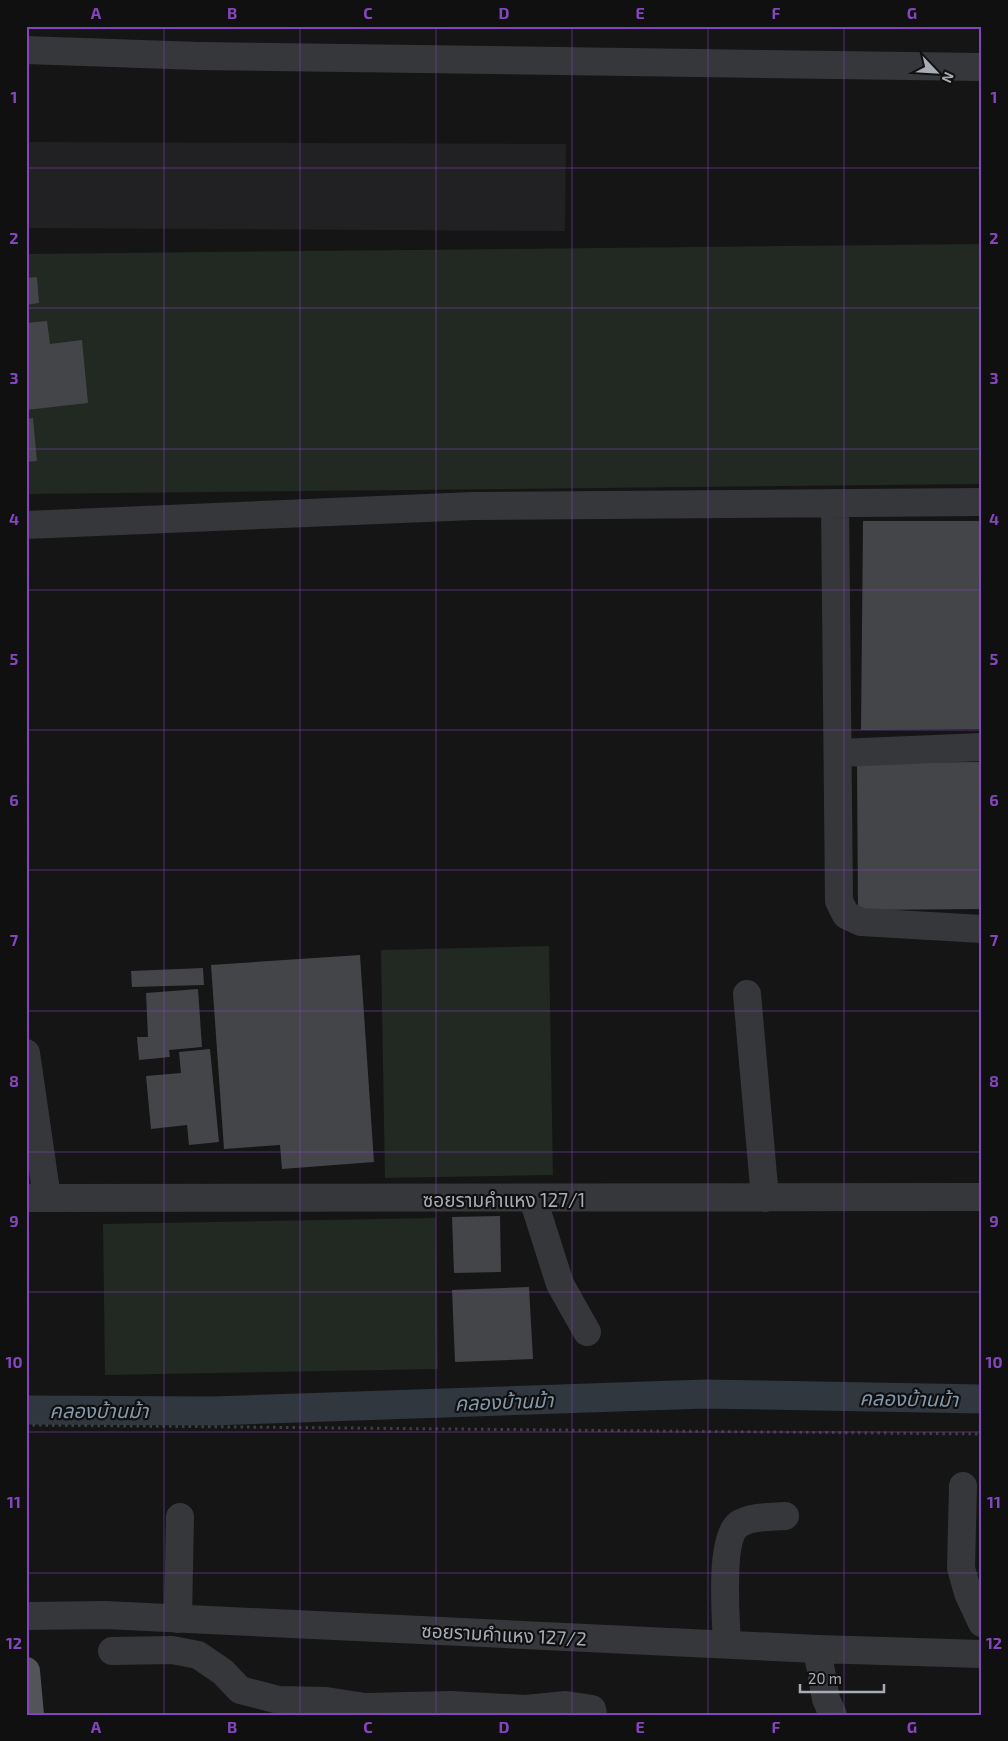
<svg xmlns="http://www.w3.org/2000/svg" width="1008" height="1741" font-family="'Exo 2','Noto Sans Thai',sans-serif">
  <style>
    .built { fill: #212123 }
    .green { fill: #222822 }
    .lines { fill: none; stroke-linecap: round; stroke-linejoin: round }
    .canal { stroke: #30373e; stroke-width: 29 }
    .building { fill: #444549 }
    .path { stroke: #3c3e42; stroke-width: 3; stroke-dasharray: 2.5 4; stroke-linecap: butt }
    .minor { stroke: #36373b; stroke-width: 28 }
    .major { stroke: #53545a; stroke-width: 28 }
    .grid { fill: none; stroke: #8446bd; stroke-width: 1; stroke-opacity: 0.55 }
    .labels { text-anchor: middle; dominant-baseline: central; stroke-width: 4.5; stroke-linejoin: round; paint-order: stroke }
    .street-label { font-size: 19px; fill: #a8acb5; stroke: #101011 }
    .water-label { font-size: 20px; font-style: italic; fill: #8399ac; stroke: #101011 }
    .neatline { fill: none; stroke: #8446bd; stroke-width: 2 }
    .grid-label { font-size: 16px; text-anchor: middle; font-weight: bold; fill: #8446bd }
  </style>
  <rect width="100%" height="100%" fill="#151516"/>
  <!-- built -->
  <path class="built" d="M 26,142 L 566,144 L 565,231 L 26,228 Z"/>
  <!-- green -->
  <path class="green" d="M 982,244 L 982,484 L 26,494 L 26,254 Z
    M 549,946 L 553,1175 L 385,1178 L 381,950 Z
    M 436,1218 L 438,1369 L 105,1375 L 103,1224 Z"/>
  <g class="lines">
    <!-- canal -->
    <path class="canal" d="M 26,1410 L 212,1411 L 705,1394 L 982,1399"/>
  </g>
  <!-- building -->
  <path class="building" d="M 37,277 L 39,303 L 26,305 L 26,278 Z
    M 47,321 L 50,344 L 82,340 L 88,403 L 26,410 L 26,323 Z
    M 33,418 L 37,461 L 26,462 L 26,419 Z
    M 863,521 L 982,521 L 982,729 L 861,730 Z
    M 982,762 L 982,909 L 858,910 L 857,763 Z
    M 360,955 L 374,1162 L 282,1169 L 280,1145 L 224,1149 L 211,965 Z
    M 203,968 L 204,985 L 132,987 L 131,971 Z
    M 198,989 L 202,1047 L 169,1050 L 170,1057 L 139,1060 L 137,1037 L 148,1037 L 146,993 Z
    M 210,1049 L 219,1142 L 189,1145 L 187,1125 L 151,1129 L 146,1076 L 181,1073 L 179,1052 Z
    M 500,1216 L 501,1272 L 454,1273 L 452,1217 Z
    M 529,1287 L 533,1359 L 455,1362 L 452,1290 Z"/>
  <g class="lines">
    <!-- path -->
    <path class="path" d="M 26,1425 L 982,1434"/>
    <!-- minor -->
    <path class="minor" d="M 26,50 L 199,56 L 982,67
      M 835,503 L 839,901 L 846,915 L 861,922 L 982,929
      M 26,525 L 473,506 L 982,502
      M 839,753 L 982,747
      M 747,994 L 765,1198
      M 26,1053 L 47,1198
      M 26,1198 L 982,1197
      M 533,1199 L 560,1284 L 587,1332
      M 963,1486 L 961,1568 L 968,1593 L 982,1623
      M 26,1616 L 105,1615 L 817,1649 L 982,1654
      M 178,1619 L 180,1517
      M 727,1644 C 726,1620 719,1538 739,1524 C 751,1516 772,1517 785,1516
      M 817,1649 L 826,1699 L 833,1715
      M 112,1651 L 172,1650 L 198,1655 L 223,1672 L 240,1690 L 279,1700 L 326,1701 L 365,1707 L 451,1705 L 525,1709 L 566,1705 L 592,1709 L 593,1715"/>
    <!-- major -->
    <path class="major" d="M 26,1671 L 30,1715"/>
  </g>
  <!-- grid -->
  <path class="grid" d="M 164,26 L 164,1715M 300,26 L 300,1715M 436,26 L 436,1715M 572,26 L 572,1715M 708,26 L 708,1715M 844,26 L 844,1715M 26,168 L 982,168M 26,308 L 982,308M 26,449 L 982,449M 26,590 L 982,590M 26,730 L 982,730M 26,870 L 982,870M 26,1011 L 982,1011M 26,1152 L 982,1152M 26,1292 L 982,1292M 26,1432 L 982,1432M 26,1573 L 982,1573"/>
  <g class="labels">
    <!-- street labels -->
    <g class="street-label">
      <text x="504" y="1199">ซอยรามคำแหง 127/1</text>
      <text transform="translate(504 1634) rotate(3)">ซอยรามคำแหง 127/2</text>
    </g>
    <!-- water labels -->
    <g class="water-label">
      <text transform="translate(909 1398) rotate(1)">คลองบ้านม้า</text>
      <text transform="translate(504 1401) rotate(-2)">คลองบ้านม้า</text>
      <text x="99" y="1410">คลองบ้านม้า</text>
    </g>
  </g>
  <!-- border -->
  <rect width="1008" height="1741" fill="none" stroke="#101011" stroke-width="55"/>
  <!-- north arrow -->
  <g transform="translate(936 72) rotate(115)" stroke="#101011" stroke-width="4" paint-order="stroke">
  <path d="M0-4L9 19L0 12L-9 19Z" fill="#a8acb5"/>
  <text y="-8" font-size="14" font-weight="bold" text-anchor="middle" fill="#a8acb5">N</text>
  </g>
  <!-- scale -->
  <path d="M800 1684v8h84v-8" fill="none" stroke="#a8acb5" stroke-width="2.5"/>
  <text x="808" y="1684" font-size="15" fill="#a8acb5" stroke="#101011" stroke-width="4" paint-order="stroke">20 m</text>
  <rect x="28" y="28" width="952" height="1686" class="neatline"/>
  <g class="grid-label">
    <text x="96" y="19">A</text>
    <text x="232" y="19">B</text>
    <text x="368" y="19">C</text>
    <text x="504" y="19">D</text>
    <text x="640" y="19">E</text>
    <text x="776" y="19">F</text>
    <text x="912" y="19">G</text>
    <text x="14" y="103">1</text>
    <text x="994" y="103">1</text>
    <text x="14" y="244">2</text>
    <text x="994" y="244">2</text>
    <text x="14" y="384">3</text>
    <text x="994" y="384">3</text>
    <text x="14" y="525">4</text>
    <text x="994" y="525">4</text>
    <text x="14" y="665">5</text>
    <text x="994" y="665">5</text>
    <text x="14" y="806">6</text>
    <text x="994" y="806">6</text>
    <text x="14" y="946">7</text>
    <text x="994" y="946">7</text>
    <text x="14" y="1087">8</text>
    <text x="994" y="1087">8</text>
    <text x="14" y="1227">9</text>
    <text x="994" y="1227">9</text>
    <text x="14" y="1368">10</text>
    <text x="994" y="1368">10</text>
    <text x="14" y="1508">11</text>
    <text x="994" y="1508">11</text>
    <text x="14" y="1649">12</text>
    <text x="994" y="1649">12</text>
    <text x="96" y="1733">A</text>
    <text x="232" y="1733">B</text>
    <text x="368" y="1733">C</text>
    <text x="504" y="1733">D</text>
    <text x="640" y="1733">E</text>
    <text x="776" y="1733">F</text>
    <text x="912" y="1733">G</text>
  </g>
</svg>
